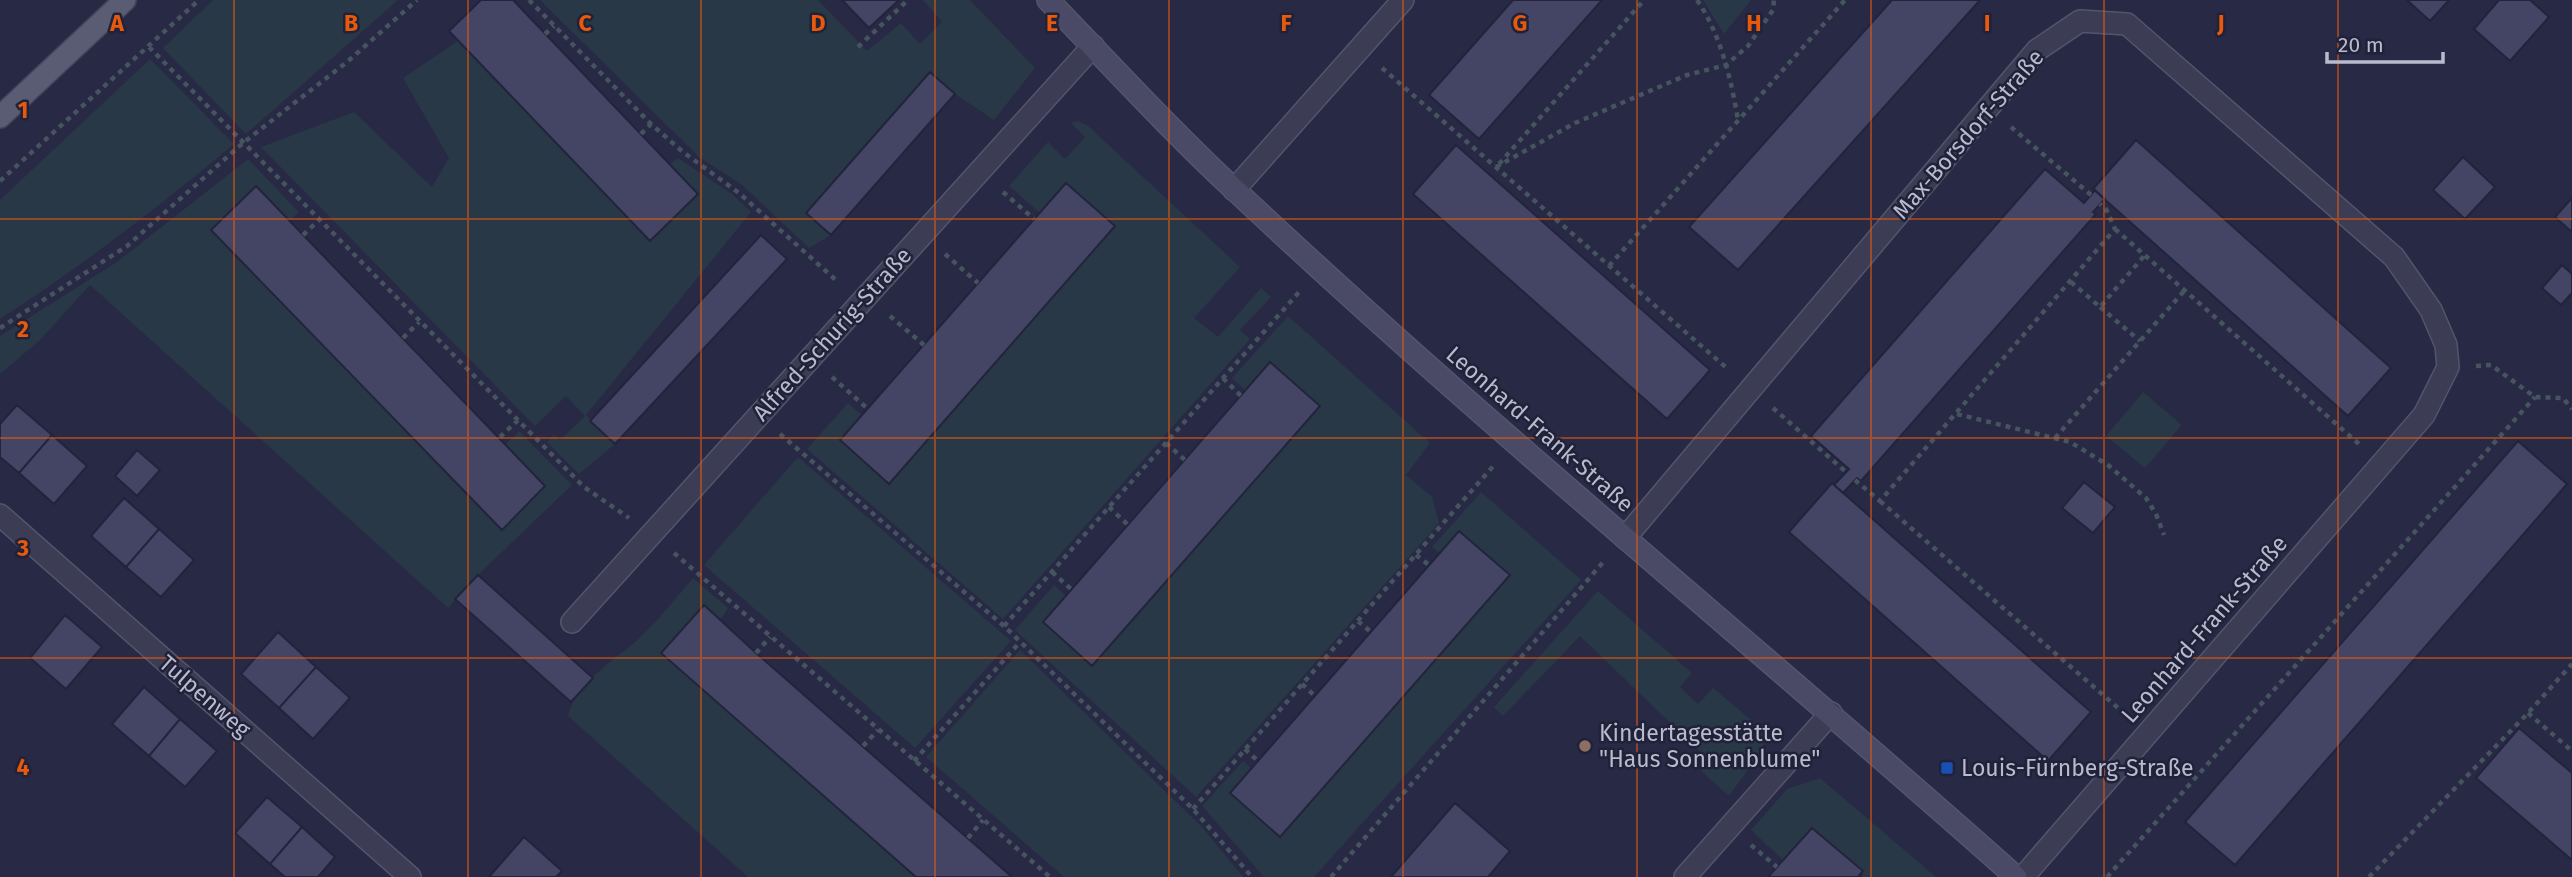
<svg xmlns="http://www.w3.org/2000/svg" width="2572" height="877" font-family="'Fira Sans',sans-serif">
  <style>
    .green { fill: #293846 }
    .building { fill: #444565; stroke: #22243c; stroke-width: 2 }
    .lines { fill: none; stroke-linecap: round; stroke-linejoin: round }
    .street-casing { stroke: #54556c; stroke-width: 24 }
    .secondary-casing { stroke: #54556c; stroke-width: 24 }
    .primary-casing { stroke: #42445b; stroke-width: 24 }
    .path { stroke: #45545f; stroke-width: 4.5; stroke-dasharray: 5 5; stroke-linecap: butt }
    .street { stroke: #3c3d54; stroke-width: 21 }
    .secondary { stroke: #4a4a67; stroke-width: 21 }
    .primary { stroke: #5a5c74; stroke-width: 21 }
    .grid { fill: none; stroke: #e8590c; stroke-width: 2; stroke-opacity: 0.55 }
    .education-dot { fill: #8d6e63; stroke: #20223a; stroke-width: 2.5 }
    .transit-dot { fill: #1a4fb4; stroke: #20223a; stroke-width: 2.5 }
    .labels { text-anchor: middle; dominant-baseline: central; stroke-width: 5; stroke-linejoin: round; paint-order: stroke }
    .street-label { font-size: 23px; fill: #babace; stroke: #20223a }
    .poi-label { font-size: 23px; fill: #babace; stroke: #20223a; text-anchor: start }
    .grid-label { font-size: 23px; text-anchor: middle; font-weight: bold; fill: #e8590c; stroke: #20223a; stroke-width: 5; stroke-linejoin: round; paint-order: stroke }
  </style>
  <rect width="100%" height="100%" fill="#272945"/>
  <!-- green -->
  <path class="green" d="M 213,0 L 398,0 L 246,134 L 163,48 Z
    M 540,0 L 818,0 L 867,51 L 901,23 L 920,44 L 942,22 L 923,0 L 970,0 L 1035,68 L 994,120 L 955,94 L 930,72 L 806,212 L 831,235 L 809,248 L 741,184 L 699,157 Z
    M 1703,0 L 1751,0 L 1724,34 Z
    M 458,41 L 650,239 L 698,194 L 670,164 L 678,158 L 732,194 L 751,212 L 586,415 L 615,444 L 579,474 L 547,442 L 554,435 L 560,440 L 585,416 L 566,396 L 535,426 L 261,147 L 354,112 L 432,187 L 449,158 L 403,78 Z
    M 150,59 L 234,144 C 159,207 82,266 0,319 L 0,200 Z
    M 1078,121 L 1087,125 L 1240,267 L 1194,318 L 1218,337 L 1261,288 L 1271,297 L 1240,330 L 1250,339 L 1003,619 L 807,449 L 848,403 L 862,415 L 840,441 L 889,484 L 1115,226 L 1066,183 L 1040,213 L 1009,186 L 1048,142 L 1065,159 L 1085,137 L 1071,123 Z
    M 248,159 L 299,212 L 289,221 L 256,186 L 211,230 L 501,530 L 545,486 L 506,444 L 519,431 L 572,485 L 478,575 L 448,608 L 90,285 L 40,340 L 0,374 L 0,336 L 117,262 Z
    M 1288,316 L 1430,443 L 1406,475 L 1432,497 L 1439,523 L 1196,797 L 1015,630 L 1054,585 L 1066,596 L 1043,622 L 1093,665 L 1320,406 L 1271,362 L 1246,391 L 1232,378 Z
    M 2143,392 L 2182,425 L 2145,468 L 2106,436 Z
    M 798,457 L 1011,641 L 915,748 L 704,565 Z
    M 1481,492 L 1581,580 L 1314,877 L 1264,877 L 1202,806 L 1243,761 L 1251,768 L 1230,793 L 1280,836 L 1509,575 L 1460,531 L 1440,553 L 1432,547 Z
    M 693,578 L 728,608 L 721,619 L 704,605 L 662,653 L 916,877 L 748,877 L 568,716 C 575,683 614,661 637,640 C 658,621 675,599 693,578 Z
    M 1598,591 L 1692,673 L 1680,687 L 1698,704 L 1713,688 L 1769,735 L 1750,767 L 1729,796 L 1701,771 L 1710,761 L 1580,636 L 1503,716 L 1494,707 Z
    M 1020,650 L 1202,827 L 1243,877 L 1064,877 L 926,757 Z
    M 1820,778 L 1936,877 L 1863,877 L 1862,871 L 1812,828 L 1783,860 L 1751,830 L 1787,789 Z"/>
  <!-- building -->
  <path class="building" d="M 481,0 L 513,0 L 698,194 L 650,241 L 449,31 Z
    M 842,0 L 899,0 L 869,28 Z
    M 1513,0 L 1602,0 L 1479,139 L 1429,95 Z
    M 1892,0 L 1980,0 L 1738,270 L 1689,227 Z
    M 2407,0 L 2449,0 L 2430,21 Z
    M 2499,0 L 2530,0 L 2549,17 L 2510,61 L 2474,29 Z
    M 930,72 L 955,94 L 831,235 L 806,213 Z
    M 2136,140 L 2391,368 L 2348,416 L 2093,189 Z
    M 1456,145 L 1710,370 L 1667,419 L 1413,194 Z
    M 2463,157 L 2495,187 L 2465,219 L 2433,190 Z
    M 2045,169 L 2084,203 L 2095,190 L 2105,199 L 2093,212 L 2096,214 L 1861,481 L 1857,478 L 1843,493 L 1834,485 L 1849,469 L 1811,436 Z
    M 1066,183 L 1115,226 L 889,484 L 840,440 Z
    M 256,186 L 545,486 L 502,530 L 211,230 Z
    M 2572,198 L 2572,232 L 2555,217 Z
    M 761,235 L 787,259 L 615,444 L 590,421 Z
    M 2562,265 L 2572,274 L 2572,293 L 2561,305 L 2542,288 Z
    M 1270,362 L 1320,406 L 1092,666 L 1043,622 Z
    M 17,405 L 52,435 L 19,473 L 0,457 L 0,424 Z
    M 52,435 L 87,466 L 54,504 L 19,473 Z
    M 2518,441 L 2567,484 L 2235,865 L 2185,822 Z
    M 137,450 L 160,470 L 137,496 L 115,476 Z
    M 2084,482 L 2115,507 L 2093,533 L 2062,508 Z
    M 1832,483 L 2091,712 L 2048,761 L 1789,532 Z
    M 124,498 L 159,529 L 126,567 L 91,536 Z
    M 159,529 L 194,560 L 161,597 L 126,567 Z
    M 1459,531 L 1510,575 L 1280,837 L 1230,793 Z
    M 478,575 L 593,678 L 571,702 L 455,599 Z
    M 704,605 L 756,653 L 1012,877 L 916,877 L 661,653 Z
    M 65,615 L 102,647 L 66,689 L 30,658 Z
    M 278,632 L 316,667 L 279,708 L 241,674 Z
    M 316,667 L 350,698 L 313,739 L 279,708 Z
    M 144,687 L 180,719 L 149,756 L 112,724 Z
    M 180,719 L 217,751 L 185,787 L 149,756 Z
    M 2519,728 L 2572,773 L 2572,860 L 2476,778 Z
    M 267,797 L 302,827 L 270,864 L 235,833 Z
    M 1455,803 L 1510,851 L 1488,877 L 1391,877 Z
    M 302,827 L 335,857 L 318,877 L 285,877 L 270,864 Z
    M 1812,828 L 1863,871 L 1858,877 L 1768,877 Z
    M 524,837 L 562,871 L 556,877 L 489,877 Z"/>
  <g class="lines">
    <!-- street casing -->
    <g class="street-casing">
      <path id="street" d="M 1234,190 L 1403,0
        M 0,515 L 410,877
        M 1625,538 L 2037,50 L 2080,21 L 2127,24 L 2394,257 L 2431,310 L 2446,345 L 2448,367 L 2424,415 L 2023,877
        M 572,622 L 1093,46
        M 1685,877 L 1831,713"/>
    </g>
    <!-- secondary casing -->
    <g class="secondary-casing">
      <path id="secondary" d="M 1048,0 C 1110,64 1171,131 1237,192 C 1489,429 1758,647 2016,877"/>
    </g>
    <!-- primary casing -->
    <g class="primary-casing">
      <path id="primary" d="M 0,117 L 125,0"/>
    </g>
    <!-- path -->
    <path class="path" d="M 529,0 L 651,124 L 683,152 L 739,193 L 838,282
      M 1697,0 C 1721,35 1731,79 1738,120
      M 545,34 L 554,26
      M 149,47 L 584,487 L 629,518
      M 858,47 L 908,0
      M 1382,68 L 1729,370
      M 2011,127 L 2091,195
      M 641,134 L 651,124
      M 1499,164 L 1644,0
      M 1496,167 L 1575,123 L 1687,75 L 1726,65 L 1748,46 L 1773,10 L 1774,0
      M 0,181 L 199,0
      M 1003,192 L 1034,219
      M 2115,229 L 2359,444
      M 303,235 L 318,221
      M 945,254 L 978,283
      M 1609,266 L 1845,0
      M 2071,282 L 2100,307 L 2145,255
      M 2100,307 L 2140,341
      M 890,316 L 924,345
      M 0,328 L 127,246 L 243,143 L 347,62 L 417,0
      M 403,338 L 419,322
      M 2476,366 L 2491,365 L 2535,397 L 2563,398 L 2572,409
      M 832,377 L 868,409
      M 1223,378 L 1241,396
      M 1773,408 L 1846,472
      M 1957,414 L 2070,442 L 2108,465 L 2146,498 L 2156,514 L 2164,535
      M 780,434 L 1004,626 L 1193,809 L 1252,877
      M 500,437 L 518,420
      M 2055,438 L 2184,291
      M 1166,443 L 1185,460
      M 1855,480 L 1880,501 L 2115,229 L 2106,209 L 2100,204
      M 1880,501 L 2125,714
      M 1109,507 L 1128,525
      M 674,553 L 1050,877
      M 1416,555 L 1429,565
      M 1052,572 L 1071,589
      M 1358,621 L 1371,632
      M 1004,626 L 1300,291
      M 756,653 L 770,637
      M 1302,684 L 1315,696
      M 2528,713 L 2572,751
      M 863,746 L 878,730
      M 1245,749 L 1258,761
      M 914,761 L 1020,642
      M 1193,809 L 1495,464
      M 968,838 L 983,820
      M 1751,845 L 1777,867
      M 1331,877 L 1605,560
      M 2107,877 L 2535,397
      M 2369,877 L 2528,713 L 2572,664"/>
    <!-- street -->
    <use href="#street" class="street"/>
    <!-- secondary -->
    <use href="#secondary" class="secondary"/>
    <!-- primary -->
    <use href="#primary" class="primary"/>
  </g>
  <!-- grid -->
  <path class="grid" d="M 234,0 L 234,877M 468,0 L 468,877M 701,0 L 701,877M 935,0 L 935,877M 1169,0 L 1169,877M 1403,0 L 1403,877M 1637,0 L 1637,877M 1871,0 L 1871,877M 2104,0 L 2104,877M 2338,0 L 2338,877M 0,219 L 2572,219M 0,438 L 2572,438M 0,658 L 2572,658"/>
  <!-- markers -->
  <circle class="education-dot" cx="1585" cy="746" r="7"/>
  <rect class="transit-dot" x="1940" y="761" width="14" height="14" rx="3.5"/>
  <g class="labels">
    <!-- street labels -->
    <g class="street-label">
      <text transform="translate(1968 134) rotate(-49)">Max-Borsdorf-Straße</text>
      <text transform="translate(832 334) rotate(-48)">Alfred-Schurig-Straße</text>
      <text transform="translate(1540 429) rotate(41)">Leonhard-Frank-Straße</text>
      <text transform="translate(2204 629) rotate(-49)">Leonhard-Frank-Straße</text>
      <text transform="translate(205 696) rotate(41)">Tulpenweg</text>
    </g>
    <!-- poi labels -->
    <g class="poi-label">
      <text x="1599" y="733">Kindertagesstätte<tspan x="1599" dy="26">"Haus Sonnenblume"</tspan></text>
      <text x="1961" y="768">Louis-Fürnberg-Straße</text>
    </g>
  </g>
  <g class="grid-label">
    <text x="117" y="31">A</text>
    <text x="351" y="31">B</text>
    <text x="585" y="31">C</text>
    <text x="818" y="31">D</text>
    <text x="1052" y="31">E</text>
    <text x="1286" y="31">F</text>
    <text x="1520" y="31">G</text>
    <text x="1754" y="31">H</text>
    <text x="1987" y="31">I</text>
    <text x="2221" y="31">J</text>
    <text x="23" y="118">1</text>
    <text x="23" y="337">2</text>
    <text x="23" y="556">3</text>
    <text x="23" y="775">4</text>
  </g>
  <!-- scale -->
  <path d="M2327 52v10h116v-10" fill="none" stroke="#babace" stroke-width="3.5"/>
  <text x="2338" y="52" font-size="21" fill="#babace" stroke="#20223a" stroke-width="5" paint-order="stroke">20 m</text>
</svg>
